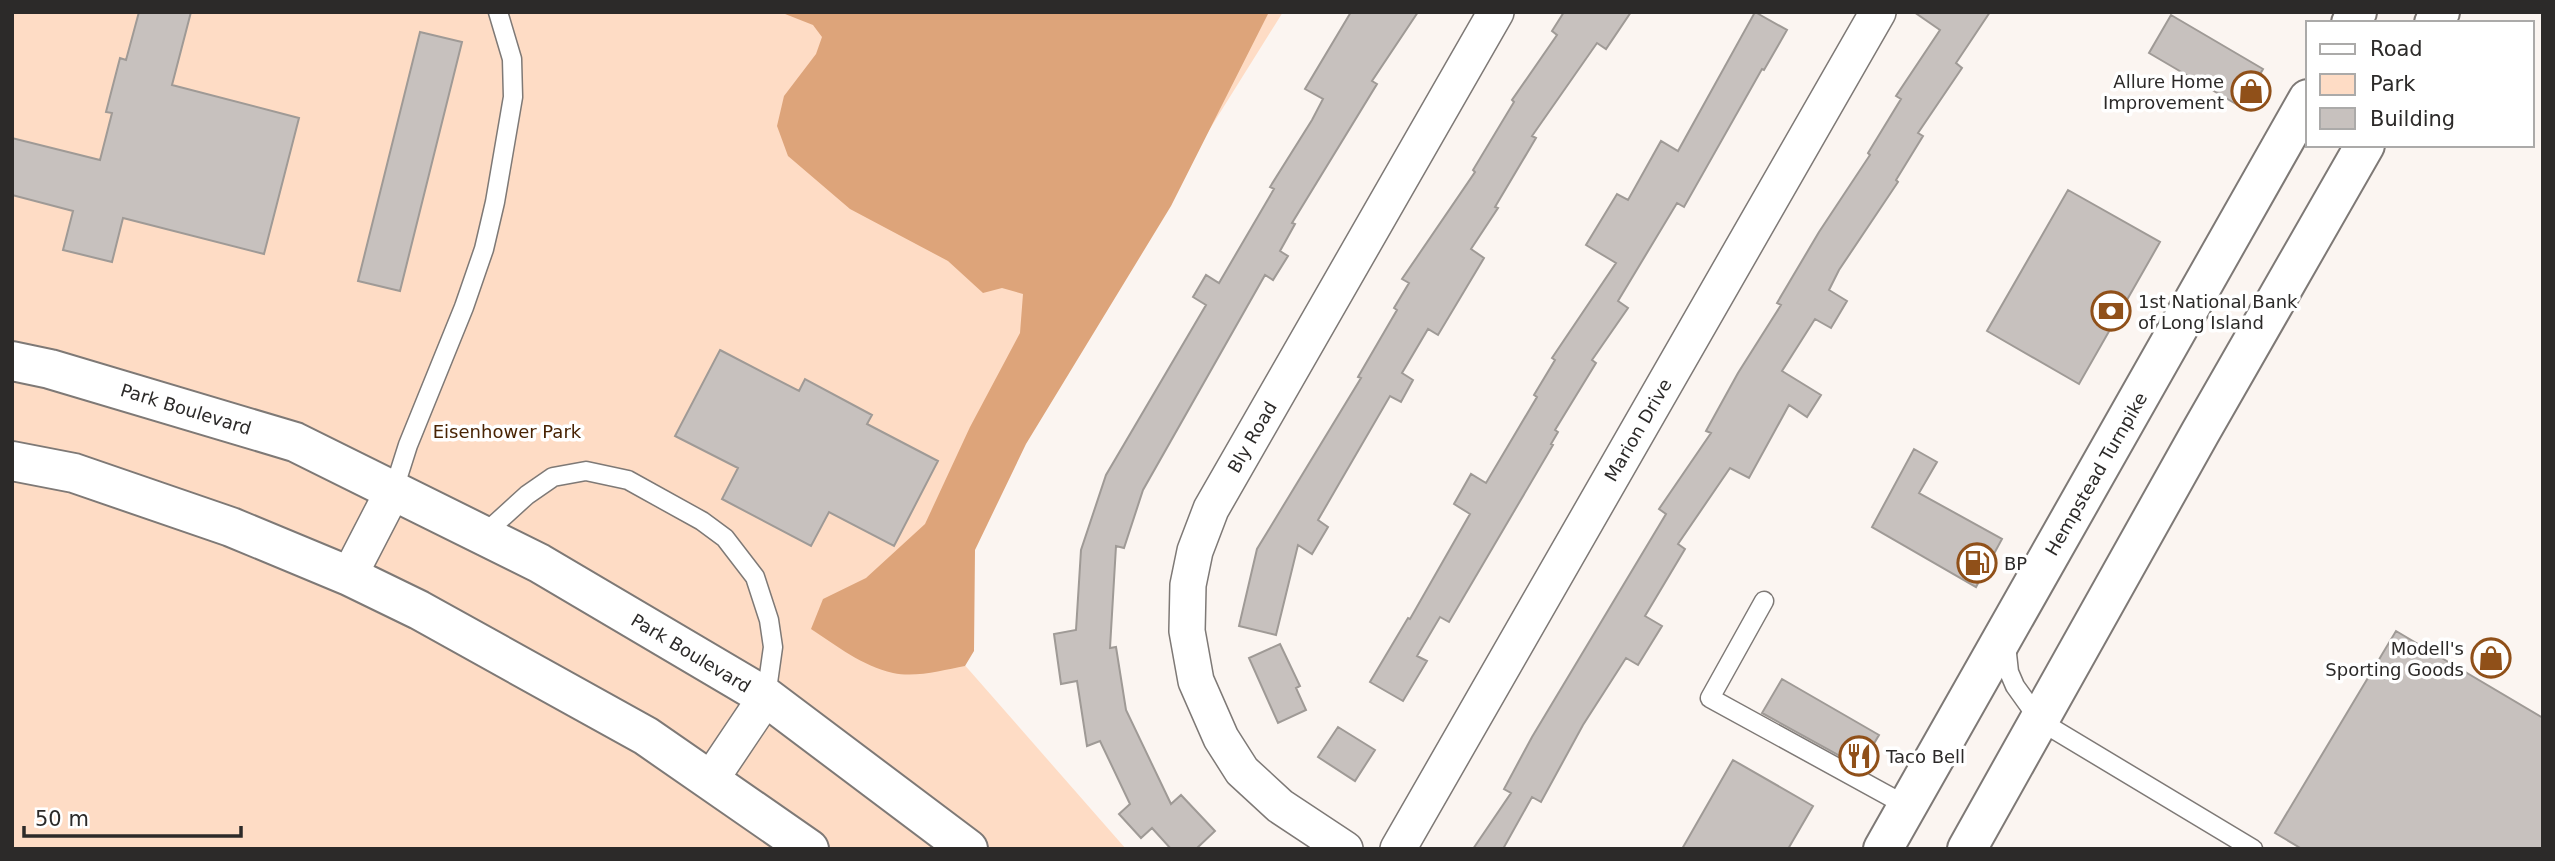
<svg xmlns="http://www.w3.org/2000/svg" width="2555" height="861" font-family="'DejaVu Sans',sans-serif">
  <style>
    .green { fill: #fedcc5 }
    .forest { fill: #dda47a }
    .building { fill: #c7c1be; stroke: #9f9a96; stroke-width: 2 }
    .lines { fill: none; stroke-linecap: round; stroke-linejoin: round }
    .service-casing { stroke: #7e7976; stroke-width: 21 }
    .minor-casing { stroke: #7e7976; stroke-width: 38 }
    .tertiary-casing { stroke: #7e7976; stroke-width: 42 }
    .primary-casing { stroke: #7e7976; stroke-width: 42 }
    .service { stroke: #fff; stroke-width: 18 }
    .minor { stroke: #fff; stroke-width: 35 }
    .tertiary { stroke: #fff; stroke-width: 38 }
    .primary { stroke: #fff; stroke-width: 38 }
    .labels { text-anchor: middle; dominant-baseline: central; stroke-width: 7; stroke-linejoin: round; paint-order: stroke }
    .poi-label { font-size: 18px; fill: #2c2a29; stroke: #fff; text-anchor: start }
    .street-label { font-size: 18px; fill: #2c2a29; stroke: #fff }
    .park-label { font-size: 18px; fill: #482303; stroke: #fff }
  </style>
  <rect width="100%" height="100%" fill="#fbf5f1"/>
  <!-- green -->
  <path class="green" d="M 12,12 L 1283,12 L 912,605 L 1126,849 L 12,849 Z"/>
  <!-- forest -->
  <path class="forest" d="M 780,12 L 1269,12 L 1171,206 L 1026,444 L 975,550 L 974,651 L 965,666 C 943,670 916,678 893,673 C 862,666 837,646 811,629 L 823,599 L 866,578 L 925,524 L 970,427 L 1020,333 L 1023,294 L 1002,288 L 983,293 L 948,261 L 850,209 L 788,156 L 777,126 L 784,96 L 816,54 L 822,37 L 813,25 Z"/>
  <!-- building -->
  <path class="building" d="M 139,12 L 191,12 L 172,85 L 299,118 L 264,254 L 123,218 L 112,262 L 63,250 L 73,211 L 12,195 L 12,138 L 100,160 L 112,113 L 106,112 L 120,58 L 126,60 Z
    M 1351,12 L 1418,12 L 1372,81 L 1377,84 L 1292,223 L 1295,224 L 1280,251 L 1288,256 L 1273,280 L 1265,275 L 1143,490 L 1124,548 L 1116,546 L 1110,648 L 1116,647 L 1126,710 L 1171,804 L 1181,795 L 1215,831 L 1196,849 L 1171,849 L 1152,828 L 1141,838 L 1119,814 L 1130,804 L 1100,741 L 1087,746 L 1077,681 L 1061,684 L 1054,634 L 1076,630 L 1081,550 L 1106,475 L 1206,305 L 1193,297 L 1206,275 L 1219,283 L 1274,189 L 1270,187 L 1312,120 L 1323,99 L 1305,89 Z
    M 1564,12 L 1631,12 L 1606,49 L 1597,43 L 1532,136 L 1536,138 L 1495,207 L 1498,208 L 1471,249 L 1484,258 L 1438,335 L 1428,329 L 1402,373 L 1413,380 L 1401,402 L 1390,396 L 1340,482 L 1318,520 L 1328,527 L 1312,554 L 1298,545 L 1276,635 L 1239,626 L 1257,549 L 1361,378 L 1358,377 L 1397,310 L 1394,308 L 1409,283 L 1402,279 L 1475,172 L 1473,170 L 1514,102 L 1512,100 L 1557,35 L 1552,31 Z
    M 1755,12 L 1787,30 L 1764,70 L 1762,69 L 1684,207 L 1677,203 L 1618,301 L 1628,308 L 1592,360 L 1596,363 L 1555,430 L 1558,432 L 1551,444 L 1553,445 L 1449,622 L 1440,617 L 1417,656 L 1427,661 L 1403,701 L 1370,682 L 1408,618 L 1410,619 L 1470,514 L 1454,504 L 1471,474 L 1486,483 L 1537,397 L 1534,395 L 1555,360 L 1552,358 L 1616,263 L 1586,245 L 1617,194 L 1628,200 L 1661,141 L 1678,151 Z
    M 1914,12 L 1990,12 L 1956,63 L 1962,68 L 1918,133 L 1923,136 L 1896,180 L 1898,182 L 1839,270 L 1829,290 L 1847,301 L 1831,328 L 1815,319 L 1782,371 L 1821,395 L 1807,417 L 1789,405 L 1749,478 L 1730,468 L 1678,544 L 1685,549 L 1645,616 L 1662,626 L 1638,665 L 1626,658 L 1583,725 L 1541,802 L 1532,797 L 1503,849 L 1473,849 L 1511,793 L 1504,789 L 1532,737 L 1666,514 L 1659,509 L 1711,433 L 1706,431 L 1738,373 L 1781,305 L 1777,303 L 1819,232 L 1870,155 L 1868,153 L 1901,99 L 1896,96 L 1940,30 Z
    M 2171,15 L 2263,69 L 2241,107 L 2149,53 Z
    M 420,32 L 462,42 L 400,291 L 358,281 Z
    M 2068,190 L 2160,242 L 2079,384 L 1987,331 Z
    M 720,350 L 799,391 L 805,379 L 872,415 L 867,424 L 938,461 L 894,546 L 829,512 L 811,546 L 722,499 L 738,468 L 675,436 Z
    M 1914,449 L 1937,462 L 1919,493 L 2002,539 L 1976,587 L 1872,527 Z
    M 2396,631 L 2543,718 L 2543,849 L 2302,849 L 2275,833 Z
    M 1280,644 L 1300,686 L 1296,688 L 1306,710 L 1278,723 L 1249,658 Z
    M 1782,679 L 1879,735 L 1860,767 L 1762,713 Z
    M 1338,727 L 1375,750 L 1355,781 L 1318,757 Z
    M 1733,760 L 1813,806 L 1788,849 L 1682,849 Z"/>
  <g class="lines">
    <!-- service casing -->
    <g class="service-casing">
      <path id="service" d="M 394,489 L 408,445 L 464,307 L 484,249 L 495,202 L 513,97 L 512,59 L 498,12
        M 483,535 L 527,495 L 553,477 L 586,471 L 628,480 L 702,521 L 725,538 L 755,577 L 769,620 L 773,647 L 766,697
        M 1764,601 L 1710,698 L 1907,806
        M 2006,645 L 2009,672 L 2015,686 L 2040,721 L 2253,849"/>
    </g>
    <!-- minor casing -->
    <g class="minor-casing">
      <path id="minor" d="M 349,576 L 394,489
        M 711,779 L 766,697
        M 1345,849 L 1280,806 L 1242,771 L 1221,738 L 1196,681 L 1187,631 L 1188,585 L 1195,551 L 1211,509 L 1496,12
        M 1398,849 L 1878,12"/>
    </g>
    <!-- tertiary casing -->
    <g class="tertiary-casing">
      <path id="tertiary" d="M 12,361 L 50,369 L 295,442 L 539,563 L 766,697 L 968,849
        M 12,461 L 74,473 L 231,527 L 349,576 L 419,610 L 646,736 L 809,849"/>
    </g>
    <!-- primary casing -->
    <g class="primary-casing">
      <path id="primary" d="M 2351,23 L 2357,12
        M 2434,23 L 2440,12
        M 1883,849 L 2308,99
        M 1967,849 L 2200,433 L 2365,145"/>
    </g>
    <!-- service -->
    <use href="#service" class="service"/>
    <!-- minor -->
    <use href="#minor" class="minor"/>
    <!-- tertiary -->
    <use href="#tertiary" class="tertiary"/>
    <!-- primary -->
    <use href="#primary" class="primary"/>
  </g>
  <!-- icons -->
  <defs>
    <g id="shop-ring" transform="scale(2.0125)"><circle r="9.5" fill="#fff" stroke="#905019" stroke-width="1.5"/><path d="M-5-2.5h2.3a2.7 3.5 0 0 1 5.4 0H5L5.5 6h-11ZM-1.5-2.5h3a1.5 2.3 0 0 0-3 0Z" fill="#905019"/></g>
    <g id="bank-ring" transform="scale(2.0125)"><circle r="9.5" fill="#fff" stroke="#905019" stroke-width="1.5"/><path d="M-6-4H6V4H-6ZM0-2.3a2.3 2.3 0 1 0 0 4.6a2.3 2.3 0 1 0 0-4.6Z" fill="#905019"/></g>
    <g id="fuel-ring" transform="scale(2.0125)"><circle r="9.5" fill="#fff" stroke="#905019" stroke-width="1.5"/><path d="M-5.5-6h7V0h2V4h1.3V-2.5L3-4.5l.8-.8L6-3V5H2.5V1h-1V6h-7ZM-4.2-4.7v3.2H.2V-4.7Z" fill="#905019"/></g>
    <g id="restaurant-ring" transform="scale(2.0125)"><circle r="9.5" fill="#fff" stroke="#905019" stroke-width="1.5"/><path d="M-5-6h1v4h1v-4h1v4h1v-4h1v5L-1.5 .5V6h-2V.5L-5-1ZM5-6V6H3V1.5H1.5Q1.5-4 5-6Z" fill="#905019"/></g>
  </defs>
  <g fill-rule="evenodd">
    <use href="#shop-ring" x="2251" y="91"/>
    <use href="#bank-ring" x="2111" y="311"/>
    <use href="#fuel-ring" x="1977" y="563"/>
    <use href="#shop-ring" x="2491" y="658"/>
    <use href="#restaurant-ring" x="1859" y="756"/>
  </g>
  <g class="labels">
    <!-- poi labels -->
    <g class="poi-label">
      <text x="2224" y="81" text-anchor="end">Allure Home<tspan x="2224" dy="21">Improvement</tspan></text>
      <text x="2138" y="301">1st National Bank<tspan x="2138" dy="21">of Long Island</tspan></text>
      <text x="2004" y="563">BP</text>
      <text x="2464" y="648" text-anchor="end">Modell's<tspan x="2464" dy="21">Sporting Goods</tspan></text>
      <text x="1886" y="756">Taco Bell</text>
    </g>
    <!-- street labels -->
    <g class="street-label">
      <text transform="translate(186 409) rotate(17)">Park Boulevard</text>
      <text transform="translate(1638 430) rotate(-60)">Marion Drive</text>
      <text transform="translate(1252 437) rotate(-60)">Bly Road</text>
      <text transform="translate(2096 474) rotate(-60)">Hempstead Turnpike</text>
      <text transform="translate(691 653) rotate(31)">Park Boulevard</text>
    </g>
    <!-- park labels -->
    <g class="park-label">
      <text x="507" y="431">Eisenhower Park</text>
    </g>
  </g>
  <!-- border -->
  <rect width="2555" height="861" fill="none" stroke="#2c2a29" stroke-width="28"/>
  <!-- legend -->
  <rect x="2306" y="21" width="228" height="126" fill="#ffffff" stroke="#abaaa9" stroke-width="2"/>
  <rect x="2320" y="44" width="35" height="10" fill="#ffffff" stroke="#abaaa9" stroke-width="2"/>
  <text x="2370" y="56" font-size="21" fill="#2c2a29">Road</text>
  <rect x="2320" y="74" width="35" height="21" fill="#fedcc5" stroke="#abaaa9" stroke-width="2"/>
  <text x="2370" y="91" font-size="21" fill="#2c2a29">Park</text>
  <rect x="2320" y="108" width="35" height="21" fill="#c7c1be" stroke="#abaaa9" stroke-width="2"/>
  <text x="2370" y="126" font-size="21" fill="#2c2a29">Building</text>
  <!-- scale -->
  <path d="M24 826v10h217v-10" fill="none" stroke="#2c2a29" stroke-width="3.5"/>
  <text x="35" y="826" font-size="21" fill="#2c2a29" stroke="#ffffff" stroke-width="5" paint-order="stroke">50 m</text>
</svg>
